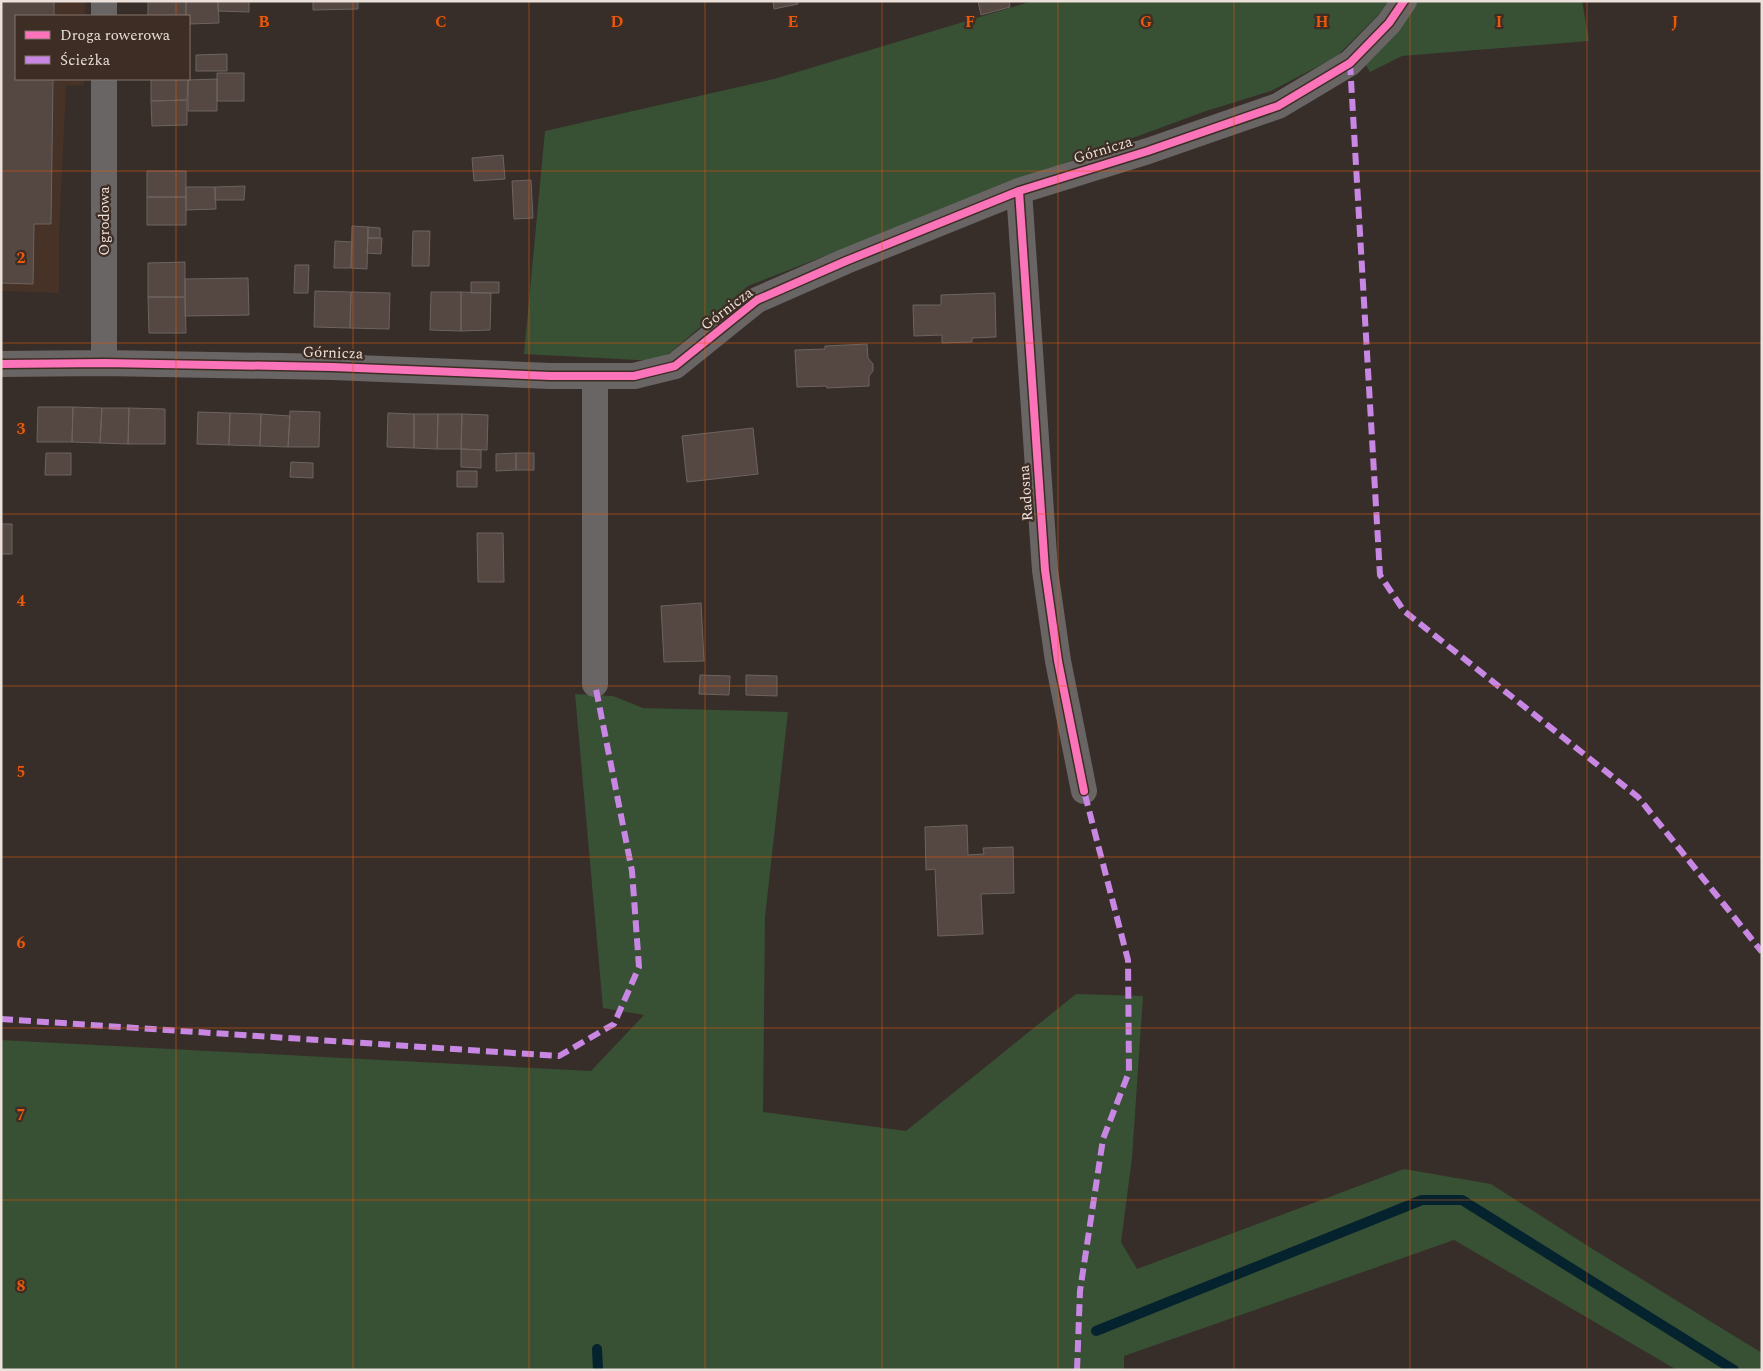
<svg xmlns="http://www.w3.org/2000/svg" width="1763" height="1371" font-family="Spectral,serif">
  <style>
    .built { fill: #473227 }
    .green { fill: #385033 }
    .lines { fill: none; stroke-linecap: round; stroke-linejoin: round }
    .stream { stroke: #05232f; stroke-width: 10 }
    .building { fill: #554741; stroke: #6c6461 }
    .minor { stroke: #696564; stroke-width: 26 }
    .quiet { stroke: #c787e3; stroke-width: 6; stroke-dasharray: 12 6; stroke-linecap: butt }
    .cycleway-casing { stroke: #3d2d24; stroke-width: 11 }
    .cycleway { stroke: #fb73b8; stroke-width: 8 }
    .grid { fill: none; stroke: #e8590c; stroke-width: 1; stroke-opacity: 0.55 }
    .labels { text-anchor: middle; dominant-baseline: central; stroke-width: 4.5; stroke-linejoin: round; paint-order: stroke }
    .street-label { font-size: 15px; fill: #ebe0da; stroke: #3d2d24 }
    .grid-label { font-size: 16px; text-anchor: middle; font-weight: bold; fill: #e8590c; stroke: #3d2d24; stroke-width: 4.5; stroke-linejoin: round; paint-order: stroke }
  </style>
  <rect width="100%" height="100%" fill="#372e2a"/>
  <!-- built -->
  <path class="built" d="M 1,1 L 85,1 L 85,16 L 16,16 L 16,79 L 84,79 L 84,85 L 66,86 L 59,233 L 59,293 L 1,291 Z"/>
  <!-- green -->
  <path class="green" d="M 1033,1 L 1388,1 L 1380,13 L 1336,57 L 1271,91 L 1206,111 L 1016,181 L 748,286 L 671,352 L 656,361 L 524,354 L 545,131 L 774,79 Z
    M 1412,1 L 1582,1 L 1589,41 L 1402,56 L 1370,72 L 1363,61 Z
    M 575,694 L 613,696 L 643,708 L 788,712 L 765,917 L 763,1112 L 906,1131 L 1076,994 L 1143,996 L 1132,1158 L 1121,1242 L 1137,1269 L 1404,1169 L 1491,1184 L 1591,1248 L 1762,1353 L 1762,1370 L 1677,1370 L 1454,1240 L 1124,1356 L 1124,1370 L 1,1370 L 1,1040 L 591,1071 L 644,1015 L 603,1008 Z"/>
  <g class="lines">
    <!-- stream -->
    <path class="stream" d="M 1096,1331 L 1422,1200 L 1462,1200 L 1734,1370
      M 597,1349 L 598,1370"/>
  </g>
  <!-- building -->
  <path class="building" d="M 1,1 L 54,1 L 54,16 L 16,16 L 16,79 L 53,79 L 51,224 L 34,224 L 33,284 L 1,283 Z
    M 148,1 L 186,1 L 186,16 L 148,16 Z
    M 186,1 L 218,1 L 219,23 L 189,24 L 189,16 L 186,16 Z
    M 218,1 L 249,1 L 249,12 L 218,11 Z
    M 313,1 L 358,1 L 358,9 L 313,10 Z
    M 773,1 L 798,1 L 798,4 L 774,9 Z
    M 978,1 L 1009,1 L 1010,7 L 981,15 Z
    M 227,54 L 227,71 L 196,71 L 196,55 Z
    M 217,73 L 244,73 L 244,101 L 217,101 Z
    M 151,79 L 188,79 L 187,100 L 151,101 Z
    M 217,79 L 217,111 L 188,111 L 188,80 Z
    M 187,100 L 187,125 L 152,126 L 151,101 Z
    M 503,155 L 505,179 L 474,181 L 472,158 Z
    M 147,171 L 186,171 L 186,197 L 147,197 Z
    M 531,180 L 533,218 L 514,219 L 512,181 Z
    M 245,186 L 244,200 L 215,200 L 215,187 Z
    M 186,187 L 215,187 L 216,209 L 186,210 Z
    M 147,197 L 186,197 L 186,225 L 147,225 Z
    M 352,226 L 368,227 L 367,269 L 351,268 Z
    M 368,227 L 380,228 L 380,238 L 368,238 Z
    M 413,231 L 430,231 L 429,266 L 412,266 Z
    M 368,238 L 382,238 L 381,254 L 367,253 Z
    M 335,241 L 352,242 L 351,268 L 334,268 Z
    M 185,262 L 185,297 L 148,297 L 148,263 Z
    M 295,265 L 309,265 L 308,293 L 294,293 Z
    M 248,278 L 249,315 L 185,316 L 185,279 Z
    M 471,282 L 499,282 L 499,293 L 471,293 Z
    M 315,291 L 351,292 L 350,328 L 314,327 Z
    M 351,292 L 390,293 L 389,329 L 350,328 Z
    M 431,292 L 461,292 L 461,331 L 430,330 Z
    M 461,292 L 491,293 L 490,330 L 461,331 Z
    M 995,293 L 996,337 L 972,338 L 972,342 L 942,343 L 942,335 L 914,336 L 913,305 L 941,305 L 941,295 Z
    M 148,297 L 185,297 L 186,333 L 149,333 Z
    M 867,344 L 868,358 L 873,364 L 873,371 L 869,376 L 869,386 L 827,388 L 826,386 L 797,387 L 795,350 L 825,349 L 825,346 Z
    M 38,407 L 73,407 L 72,442 L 37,442 Z
    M 73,407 L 102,408 L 100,443 L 72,442 Z
    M 102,408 L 129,408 L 128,444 L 100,443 Z
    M 129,408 L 165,409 L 165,444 L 128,444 Z
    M 290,411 L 320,412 L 319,447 L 288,447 Z
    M 198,412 L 230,413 L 229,445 L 197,444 Z
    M 230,413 L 261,414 L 260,446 L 229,445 Z
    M 388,413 L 414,414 L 414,448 L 387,447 Z
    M 261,414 L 290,416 L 288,447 L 260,446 Z
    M 414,414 L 438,414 L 437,449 L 414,448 Z
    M 438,414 L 462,414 L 461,449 L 437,449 Z
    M 462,414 L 488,415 L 487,450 L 461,449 Z
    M 753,428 L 758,474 L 687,482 L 682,436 Z
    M 461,449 L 481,450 L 481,468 L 461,467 Z
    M 46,453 L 71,453 L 71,475 L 45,475 Z
    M 516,453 L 534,453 L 534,470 L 516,470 Z
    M 516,453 L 516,470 L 496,471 L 496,454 Z
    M 291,462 L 313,463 L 313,478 L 290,477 Z
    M 457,471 L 477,471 L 477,487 L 457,487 Z
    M 1,524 L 12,524 L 12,554 L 1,554 Z
    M 477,533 L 503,533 L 504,582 L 478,582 Z
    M 701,603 L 704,661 L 664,662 L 661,606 Z
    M 700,675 L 730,676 L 729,695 L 699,694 Z
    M 746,675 L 777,676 L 777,696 L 746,695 Z
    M 967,825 L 968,855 L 984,854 L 983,848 L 1013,847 L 1014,893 L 981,894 L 983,934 L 938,936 L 935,869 L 926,870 L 925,827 Z"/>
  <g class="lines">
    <!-- minor -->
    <path class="minor" d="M 104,1 L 104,16
      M 104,79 L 104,363
      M 1019,191 L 1045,570 L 1058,661 L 1084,791
      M 1,364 L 104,363 L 333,367 L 550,376 L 634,376 L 675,366 L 757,300 L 846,261 L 1019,191 L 1148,151 L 1278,106 L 1350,63 L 1389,23 L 1404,1
      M 595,684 L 595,376"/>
    <!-- quiet -->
    <path class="quiet" d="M 1350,63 L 1380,575 L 1404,611 L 1638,797 L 1762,952
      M 1,1019 L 559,1056 L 614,1024 L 639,967 L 632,871 L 595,684
      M 1077,1370 L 1080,1291 L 1103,1139 L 1129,1072 L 1128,960 L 1084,791"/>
    <!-- cycleway casing -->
    <g class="cycleway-casing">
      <path id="cycleway" d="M 1019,191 L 1045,570 L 1058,661 L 1084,791
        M 1,364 L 104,363 L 333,367 L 550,376 L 634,376 L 675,366 L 757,300 L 846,261 L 1019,191 L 1148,151 L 1278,106 L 1350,63 L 1389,23 L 1404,1"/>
    </g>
    <!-- cycleway -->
    <use href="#cycleway" class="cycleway"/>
  </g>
  <!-- grid -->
  <path class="grid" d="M 176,1 L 176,16M 353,1 L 353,1370M 529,1 L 529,1370M 705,1 L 705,1370M 882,1 L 882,1370M 1058,1 L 1058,1370M 1234,1 L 1234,1370M 1410,1 L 1410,1370M 1587,1 L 1587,1370M 176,79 L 176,1370M 1,171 L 1762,171M 1,343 L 1762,343M 1,514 L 1762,514M 1,686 L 1762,686M 1,857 L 1762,857M 1,1028 L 1762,1028M 1,1200 L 1762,1200"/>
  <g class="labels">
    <!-- street labels -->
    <g class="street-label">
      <text transform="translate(1103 150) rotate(-17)">Górnicza</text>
      <text transform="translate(104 221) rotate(-90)">Ogrodowa</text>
      <text transform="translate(727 309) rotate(-37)">Górnicza</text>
      <text transform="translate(333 353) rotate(2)">Górnicza</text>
      <text transform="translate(1026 493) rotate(-94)">Radosna</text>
    </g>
  </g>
  <g class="grid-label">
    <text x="264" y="27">B</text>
    <text x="441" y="27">C</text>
    <text x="617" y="27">D</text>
    <text x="793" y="27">E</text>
    <text x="970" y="27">F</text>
    <text x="1146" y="27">G</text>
    <text x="1322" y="27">H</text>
    <text x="1499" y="27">I</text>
    <text x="1675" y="27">J</text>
    <text x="21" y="263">2</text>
    <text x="21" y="434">3</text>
    <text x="21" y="606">4</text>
    <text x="21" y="777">5</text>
    <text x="21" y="948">6</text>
    <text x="21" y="1120">7</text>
    <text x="21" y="1291">8</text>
  </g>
  <!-- border -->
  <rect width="1763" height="1371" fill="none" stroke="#ebe0da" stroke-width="5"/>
  <!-- legend -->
  <rect x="15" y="15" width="175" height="65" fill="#3d2d24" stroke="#83756d"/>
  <rect x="25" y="31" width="25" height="8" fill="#fb73b8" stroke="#83756d"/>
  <text x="60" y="40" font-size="15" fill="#ebe0da">Droga rowerowa</text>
  <rect x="25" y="56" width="25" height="8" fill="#c787e3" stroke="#83756d"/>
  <text x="60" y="65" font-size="15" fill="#ebe0da">Ścieżka</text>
</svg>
